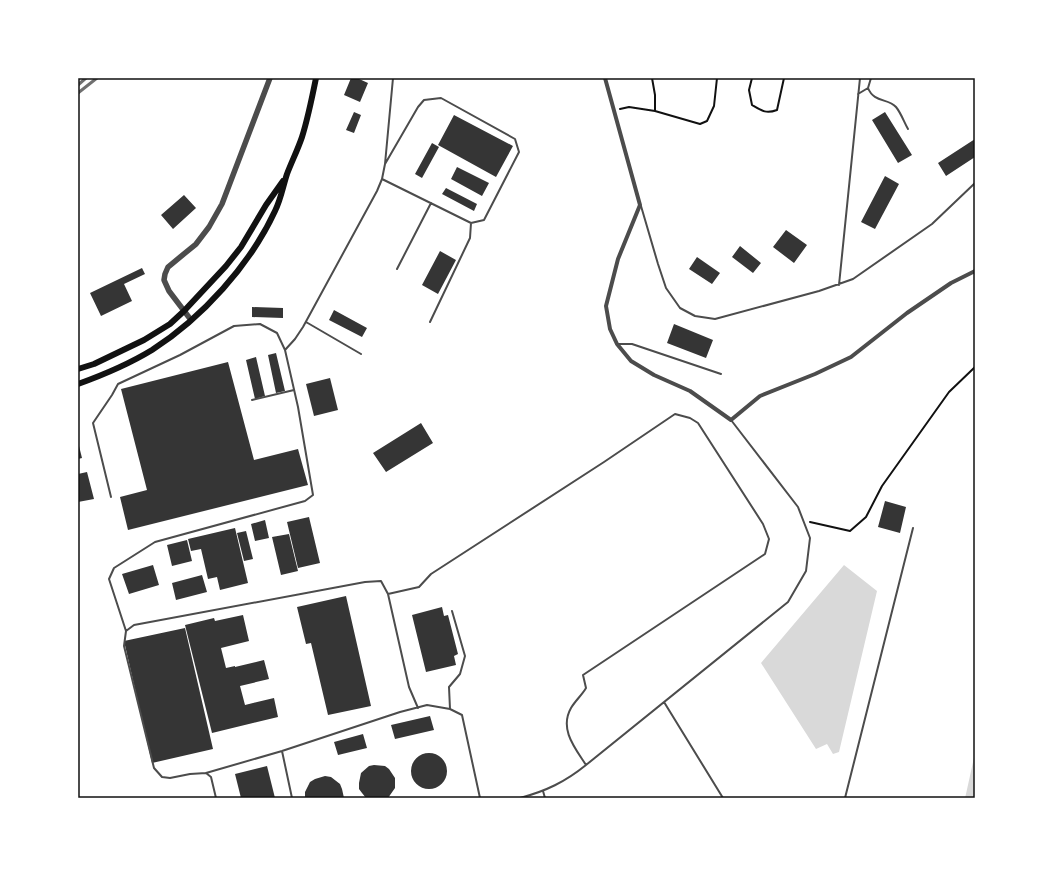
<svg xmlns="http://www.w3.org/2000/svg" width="1053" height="876" font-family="Lora,serif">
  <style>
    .water { fill: #d9d9d9 }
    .building { fill: #353535 }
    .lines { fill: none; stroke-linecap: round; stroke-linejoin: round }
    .path { stroke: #111; stroke-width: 2 }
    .service { stroke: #4c4c4c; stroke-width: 2 }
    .minor { stroke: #4c4c4c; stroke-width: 4 }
    .tertiary { stroke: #4c4c4c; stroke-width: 5.5 }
    .secondary { stroke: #111; stroke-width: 6 }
    .rail { stroke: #707070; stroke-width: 3 }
    .neatline { fill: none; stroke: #111; stroke-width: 1.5 }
  </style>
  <rect width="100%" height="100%" fill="#fff"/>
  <!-- water -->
  <path class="water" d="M 844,565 L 877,591 L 839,752 L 833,754 L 827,744 L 816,749 L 761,663 Z
    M 975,753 L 975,798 L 965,798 L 966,794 Z"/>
  <!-- building -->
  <path class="building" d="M 351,78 L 357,78 L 368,83 L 360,102 L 344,95 Z
    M 354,112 L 361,115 L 354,133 L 346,130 Z
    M 885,112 L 912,155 L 898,163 L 872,120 Z
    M 454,115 L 513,146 L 496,177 L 438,145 Z
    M 975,139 L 975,157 L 946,176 L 938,163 Z
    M 432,143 L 439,147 L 422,178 L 415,174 Z
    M 457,167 L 489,183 L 482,196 L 451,179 Z
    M 885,176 L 899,184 L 875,229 L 861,222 Z
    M 446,188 L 477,204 L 474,211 L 442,194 Z
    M 184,195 L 196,208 L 173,229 L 161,215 Z
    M 786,230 L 807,245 L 794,263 L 773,247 Z
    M 740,246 L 761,263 L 753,273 L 732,257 Z
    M 440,251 L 456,260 L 438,294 L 422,285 Z
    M 697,257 L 720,273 L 712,284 L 689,269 Z
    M 142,268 L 145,274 L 124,284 L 132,301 L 101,316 L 90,293 Z
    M 252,307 L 283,308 L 283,318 L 252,317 Z
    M 334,310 L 367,328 L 362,337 L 329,320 Z
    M 674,324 L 713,340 L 706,358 L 667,343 Z
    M 276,353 L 285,391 L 276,393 L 268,355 Z
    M 256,357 L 265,396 L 255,399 L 246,360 Z
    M 228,362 L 254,460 L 298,449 L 308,485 L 128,530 L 120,497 L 147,490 L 121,389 Z
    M 330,378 L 338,410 L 314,416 L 306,384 Z
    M 421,423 L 433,443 L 386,472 L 373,453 Z
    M 78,442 L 82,458 L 78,459 Z
    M 87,472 L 94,499 L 78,502 L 78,474 Z
    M 885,501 L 906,507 L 900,533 L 878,527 Z
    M 309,517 L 320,563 L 298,568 L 287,522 Z
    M 265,520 L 269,538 L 255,541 L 251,524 Z
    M 235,528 L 248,583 L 220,590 L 217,577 L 208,579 L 201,549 L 191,551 L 188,539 Z
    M 246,531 L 253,559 L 244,561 L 237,533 Z
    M 289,534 L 298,571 L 281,575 L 272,537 Z
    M 187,540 L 192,561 L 172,566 L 167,545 Z
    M 153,565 L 159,585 L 129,594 L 122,574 Z
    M 202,575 L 207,592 L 176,600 L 172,583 Z
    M 346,596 L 371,706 L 328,715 L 311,643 L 306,644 L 297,607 Z
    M 442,607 L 444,616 L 448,615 L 458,654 L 454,656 L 456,665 L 426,672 L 412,615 Z
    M 243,615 L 249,641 L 221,648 L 226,668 L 235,666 L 235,667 L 264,660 L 269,679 L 240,686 L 245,705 L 274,698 L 278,717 L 212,733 L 185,625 L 214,618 L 215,621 Z
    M 185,628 L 213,749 L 152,763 L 124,641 Z
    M 430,716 L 434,730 L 395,739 L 391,725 Z
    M 363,734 L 367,748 L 338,755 L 334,742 Z
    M411 771a18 18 0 1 1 36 0a18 18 0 1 1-36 0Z
    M 374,765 L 385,766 L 389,769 L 395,778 L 395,788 L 388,798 L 366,798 L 362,793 L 359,789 L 359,783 L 361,773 L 369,766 Z
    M 267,766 L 275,798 L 241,798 L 235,774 Z
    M 325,776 L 331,777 L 340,784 L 342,789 L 344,798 L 305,798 L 305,792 L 310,782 L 315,779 Z"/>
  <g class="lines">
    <!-- path -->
    <path class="path" d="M 752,78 L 749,90 L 752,105 C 762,111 766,114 777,110 L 784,78
      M 620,109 L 629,107 L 655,111 L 655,95 L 652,78
      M 655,111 L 700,124 L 707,121 L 714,106 L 717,78
      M 810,522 L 850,531 L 866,517 L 882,486 L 949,392 L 975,367"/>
    <!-- service -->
    <path class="service" d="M 868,88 C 874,103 888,98 896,107 C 901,113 904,122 908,129
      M 858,94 L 868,88 L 871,78
      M 382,179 L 471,223 L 484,220 L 519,152 L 515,139 L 441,98 L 424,100 L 418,107 L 385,164
      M 641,206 L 658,264 L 666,288 L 680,308 L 695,316 L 715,319 L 819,291 L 853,279 L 932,224 L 975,183
      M 397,269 L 431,203
      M 839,285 L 860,78
      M 306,322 L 361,354
      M 430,322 L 470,238 L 471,223
      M 617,344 L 632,344 L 721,374
      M 285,350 L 295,339 L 303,327 L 377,191 L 382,179 L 385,164 L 393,78
      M 252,400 L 294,390
      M 111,497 L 93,423 L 112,395 L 118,384 L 180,355 L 234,326 L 260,324 L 277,333 L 285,350 L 298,407 L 313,495 L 305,501 L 155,542 L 114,568 L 109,579 L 126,631
      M 388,594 L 419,587 L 431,574 L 604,462 L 675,414 L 690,418 L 698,423 L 763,524 L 769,539 L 765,554 L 583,675 L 586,688 C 582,695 575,701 571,708 C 559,729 575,748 586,765
      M 664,702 L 723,798
      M 450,709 L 449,687 L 460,674 L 465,656 L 452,611
      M 282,751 L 292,798
      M 206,773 L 282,751 L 400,712 L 427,705 L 450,709 L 462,715 L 480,798
      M 543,791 L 545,798
      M 216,798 L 211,777 L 206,773 L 190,774 L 170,778 L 162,777 L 154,768 L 124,646 L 126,631 L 134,625 L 365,582 L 381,581 L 388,594 L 409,687 L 418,708
      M 520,798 C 546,791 565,782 586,765 L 788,602 L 806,571 L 810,538 L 798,507 L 731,420
      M 845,798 L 913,528"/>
    <!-- minor -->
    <path class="minor" d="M 605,78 L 640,205 L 618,259 L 606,306 L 610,329 L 617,344 L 631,361 L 654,375 L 690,391 L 731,420 L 760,396 L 815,374 L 851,357 L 907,313 L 951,283 L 975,271"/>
    <!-- tertiary -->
    <path class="tertiary" d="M 191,320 L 169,291 L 164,280 L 165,274 L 168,267 L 196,244 L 209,227 L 222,204 L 270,78"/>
    <!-- secondary -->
    <path class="secondary" d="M 78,369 L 94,364 L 144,340 L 170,324 L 184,311 L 226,266 L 241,247 L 266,205 L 283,181
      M 78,384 C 103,375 129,364 152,350 C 202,318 250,265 275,211 C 281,199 283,186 287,174 C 292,161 298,149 302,137 C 308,118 312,98 316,78"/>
    <!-- rail -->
    <path class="rail" d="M 78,85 L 86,78
      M 78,93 L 97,78"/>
  </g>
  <!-- border -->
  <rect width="1053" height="876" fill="none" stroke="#ffffff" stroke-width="158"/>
  <rect x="79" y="79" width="895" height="718" class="neatline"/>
</svg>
